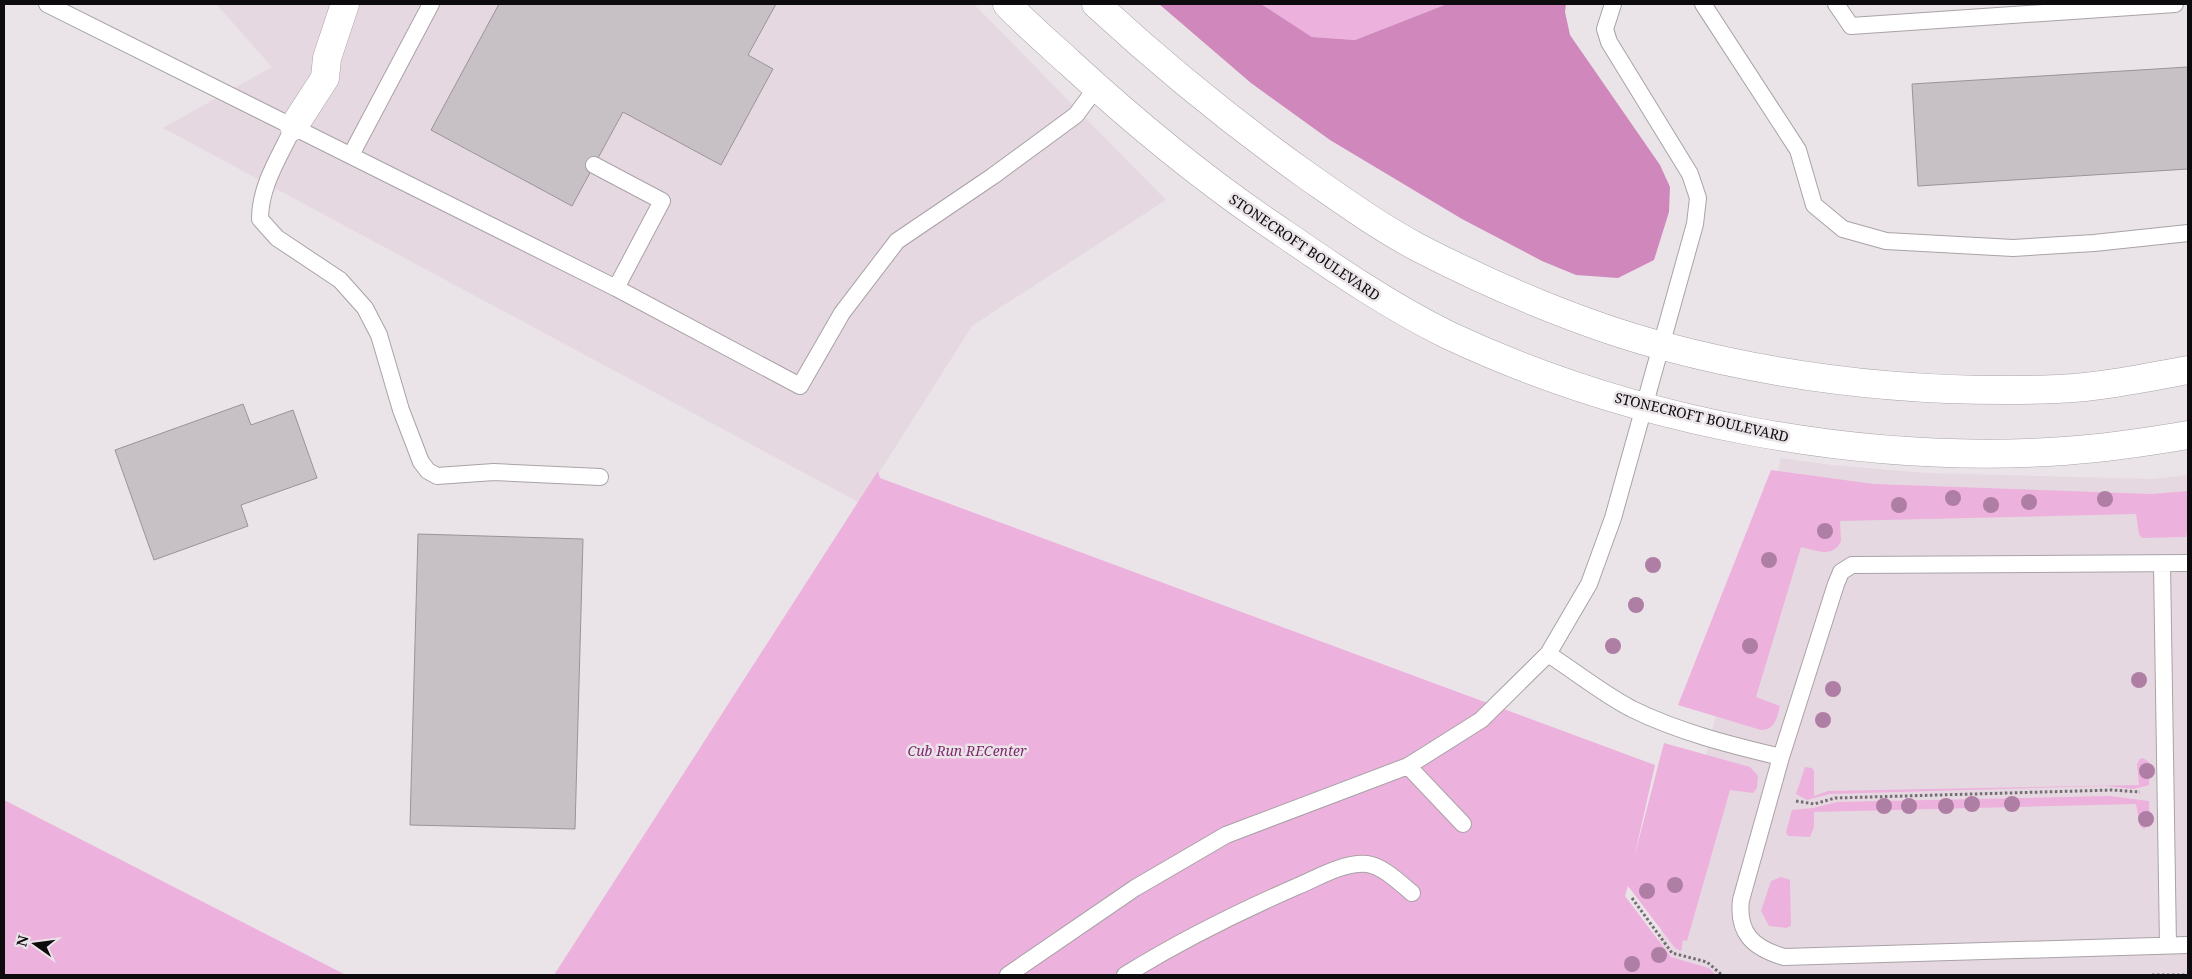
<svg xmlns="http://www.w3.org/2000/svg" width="2192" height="979" font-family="'Noto Serif',serif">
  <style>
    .built { fill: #e6d8e1 }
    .green { fill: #edb1dd }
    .forest { fill: #cf87bc }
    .building { fill: #c7c0c5; stroke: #9a9498 }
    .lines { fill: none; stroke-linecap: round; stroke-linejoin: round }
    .service-casing { stroke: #a9a2a7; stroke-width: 18 }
    .minor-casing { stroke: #a9a2a7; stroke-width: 29 }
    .secondary-casing { stroke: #a9a2a7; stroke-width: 29 }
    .path { stroke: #716d70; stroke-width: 3; stroke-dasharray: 2.5 2.5; stroke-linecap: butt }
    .service { stroke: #fff; stroke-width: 16 }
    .minor { stroke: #fff; stroke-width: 28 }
    .secondary { stroke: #fff; stroke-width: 28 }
    .tree { fill: #af7ea5 }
    .labels { text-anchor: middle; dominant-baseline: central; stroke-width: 5; stroke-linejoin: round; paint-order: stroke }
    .street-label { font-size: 14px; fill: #0d0b0d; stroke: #eae4e8 }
    .park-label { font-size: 14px; font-style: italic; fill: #7f2b6e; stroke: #eae4e8 }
  </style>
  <rect width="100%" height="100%" fill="#eae4e8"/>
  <!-- built -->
  <path class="built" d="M 216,4 L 974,4 L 1166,200 L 972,326 L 860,503 L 163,128 L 272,67 Z
    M 1781,458 L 1832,465 L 1926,473 L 2153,479 L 2188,475 L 2188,975 L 1650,975 Z"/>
  <!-- green -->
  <path class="green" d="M 1261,4 L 1447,4 L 1355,40 L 1312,37 Z
    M 1771,470 L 1874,484 L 2152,494 L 2188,491 L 2187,532 L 2186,537 L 2142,538 L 2139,534 L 2136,514 L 1840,521 L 1841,541 C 1833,559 1815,550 1801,547 L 1756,697 L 1780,706 C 1777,718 1775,730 1761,730 L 1678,705 Z
    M 878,471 L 880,478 L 1655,765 L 1634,858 L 1664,743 L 1750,767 L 1758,776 L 1757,788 L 1753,793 L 1730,790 L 1687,941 L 1683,940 L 1681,951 L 1675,948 L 1628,886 L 1625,896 L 1671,957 L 1709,968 L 1716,975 L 554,975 Z
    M 2143,758 L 2149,762 L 2149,785 L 2134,789 L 2105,786 L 1830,794 L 1807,800 L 1796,794 L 1805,767 L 1812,768 L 1814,771 L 1814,796 L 1828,791 L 2139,785 L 2137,764 L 2140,759 Z
    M 2110,796 L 2149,801 C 2149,810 2152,824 2144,829 L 2140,826 L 2136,804 L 1814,812 L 1814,827 L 1810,837 L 1788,836 L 1786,832 L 1792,810 L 1813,808 L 1837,802 Z
    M 4,800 L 346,975 L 4,975 Z
    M 1781,877 L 1790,880 L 1791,926 L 1786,928 L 1769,926 L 1761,911 L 1771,881 Z"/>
  <!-- forest -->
  <path class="forest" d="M 1159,4 L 1261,4 L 1312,37 L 1355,40 L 1447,4 L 1566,4 L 1565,12 L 1570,35 L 1660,165 L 1670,187 L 1669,212 L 1654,260 L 1618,278 L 1576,275 L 1542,261 L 1462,219 L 1330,140 L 1251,83 Z"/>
  <!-- building -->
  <path class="building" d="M 499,4 L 776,4 L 748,55 L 773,69 L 721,165 L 623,112 L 572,206 L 431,130 Z
    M 2188,67 L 2188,169 L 1918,186 L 1912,84 Z
    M 243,404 L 251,425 L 293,410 L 317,478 L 241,505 L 248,526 L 154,560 L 115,450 Z
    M 418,534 L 583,539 L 575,829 L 410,825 Z"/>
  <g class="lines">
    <!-- service casing -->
    <g class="service-casing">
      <path id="service" d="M 47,4 L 616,288 L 800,386 L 842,313 L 897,241 L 993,176 L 1076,115 L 1096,88
        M 1703,4 L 1798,150 L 1814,205 L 1843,229 L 1886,241 L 2013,248 L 2094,243 L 2188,233
        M 1836,4 L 1851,26 L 2175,4
        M 294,126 C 280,156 260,185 260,219 L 277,238 L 340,280 L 365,308 L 379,335 L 401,410 L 421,462 L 428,471 L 437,476 L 494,472 L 600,477
        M 351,155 L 431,4
        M 594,165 L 662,201 L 616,288
        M 2162,564 L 2168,946
        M 1548,654 C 1576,672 1603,694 1632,709 C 1679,732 1730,745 1781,757 L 1836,584 L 1841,572 L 1852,565 L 2188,563
        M 1781,757 L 1741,900 C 1737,933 1753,948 1784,957 L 2188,945
        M 1408,766 L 1463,824
        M 1008,975 L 1135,888 L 1226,835 L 1408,766 L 1481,720 L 1548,654 L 1589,584 L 1613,518 L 1695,224 L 1698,198 L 1690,174 L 1609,42 L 1605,29 L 1613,4
        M 1125,975 C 1180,941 1238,912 1298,886 C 1319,877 1344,862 1367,864 C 1383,866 1400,883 1412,893"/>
    </g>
    <!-- minor casing -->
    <g class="minor-casing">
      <path id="minor" d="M 294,126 L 325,78 L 327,58 L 345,4"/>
    </g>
    <!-- secondary casing -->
    <g class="secondary-casing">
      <path id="secondary" d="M 1007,4 C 1027,25 1048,43 1070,63 C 1133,121 1193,171 1264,220 C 1324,261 1383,303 1448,335 C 1633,422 1860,465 2064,451 C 2106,448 2147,442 2188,435
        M 1096,4 C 1162,65 1232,122 1306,175 C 1342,200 1378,226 1417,247 C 1490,285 1583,325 1663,346 C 1790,380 1925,394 2057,389 C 2101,387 2145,378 2188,370"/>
    </g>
    <!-- path -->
    <path class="path" d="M 1796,801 L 1814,804 L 1835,798 L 2112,790 L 2140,792
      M 1632,898 L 1672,953 L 1707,962 L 1722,975
      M 2152,975 L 2188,975"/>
    <!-- service -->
    <use href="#service" class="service"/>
    <!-- minor -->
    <use href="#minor" class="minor"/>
    <!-- secondary -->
    <use href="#secondary" class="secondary"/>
  </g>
  <!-- trees -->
  <g class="tree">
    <circle cx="1953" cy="498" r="8"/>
    <circle cx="2105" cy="499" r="8"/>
    <circle cx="2029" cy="502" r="8"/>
    <circle cx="1899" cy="505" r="8"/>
    <circle cx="1991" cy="505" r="8"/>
    <circle cx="1825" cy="531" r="8"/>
    <circle cx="1769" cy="560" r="8"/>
    <circle cx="1653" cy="565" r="8"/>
    <circle cx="1636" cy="605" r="8"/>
    <circle cx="1613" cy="646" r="8"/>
    <circle cx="1750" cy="646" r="8"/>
    <circle cx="2139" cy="680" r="8"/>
    <circle cx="1833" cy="689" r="8"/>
    <circle cx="1823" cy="720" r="8"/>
    <circle cx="2147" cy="771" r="8"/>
    <circle cx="1972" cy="804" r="8"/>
    <circle cx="2012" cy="804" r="8"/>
    <circle cx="1884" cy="806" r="8"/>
    <circle cx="1909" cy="806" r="8"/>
    <circle cx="1946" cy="806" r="8"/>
    <circle cx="2146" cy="819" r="8"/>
    <circle cx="1675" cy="885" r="8"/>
    <circle cx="1647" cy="891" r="8"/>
    <circle cx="1659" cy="955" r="8"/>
    <circle cx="1632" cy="964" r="8"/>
  </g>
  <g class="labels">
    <!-- street labels -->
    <g class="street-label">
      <text transform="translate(1305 247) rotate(34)">STONECROFT BOULEVARD</text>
      <text transform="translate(1702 417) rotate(13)">STONECROFT BOULEVARD</text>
    </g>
    <!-- park labels -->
    <g class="park-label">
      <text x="967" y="750">Cub Run RECenter</text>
    </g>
  </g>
  <!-- border -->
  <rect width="2192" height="979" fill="none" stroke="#0d0b0d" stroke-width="10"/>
  <!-- north arrow -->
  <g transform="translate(35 944) rotate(284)" stroke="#eae4e8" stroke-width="4" paint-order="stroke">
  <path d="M0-4L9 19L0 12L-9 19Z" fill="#0d0b0d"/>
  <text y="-8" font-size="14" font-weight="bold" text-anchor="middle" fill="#0d0b0d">N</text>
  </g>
</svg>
